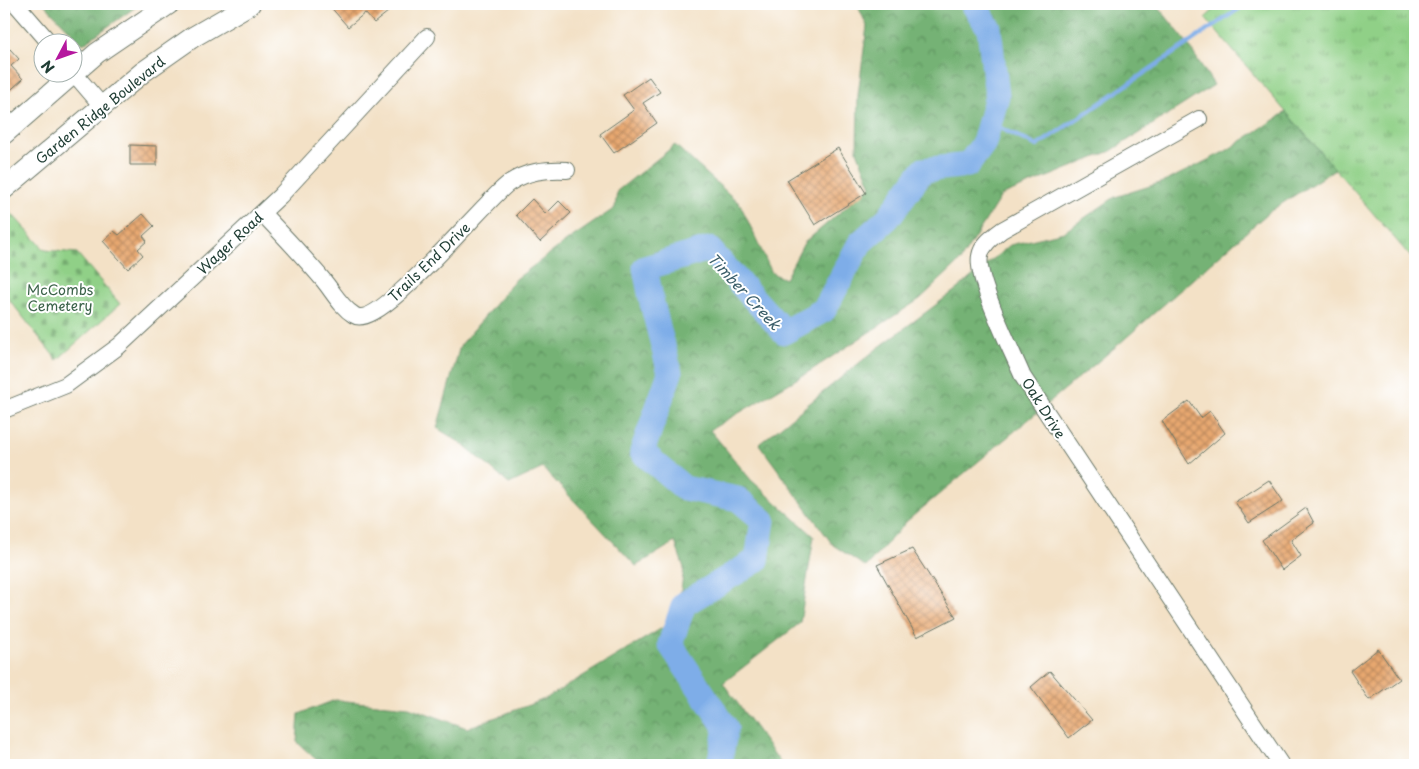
<svg xmlns="http://www.w3.org/2000/svg" width="1419" height="769" font-family="'Playpen Sans',sans-serif">
  <style>
    .grass { fill: url(#grass-tufts); stroke: #58865e }
    .forest { fill: url(#forest-crowns); stroke: #4a7854 }
    .cemetery { fill: url(#cemetery-stones); stroke: #58865e }
    .lines { fill: none; stroke-linecap: round; stroke-linejoin: round }
    .stream { stroke: #7eade8; stroke-width: 4.5 }
    .river { stroke: #7eade8; stroke-width: 25 }
    .building { fill: url(#building-cross-hatch) }
    .minor-casing { stroke: #697667; stroke-width: 18 }
    .major-casing { stroke: #697667; stroke-width: 22 }
    .minor { stroke: #fff; stroke-width: 16 }
    .major { stroke: #fff; stroke-width: 20 }
    .labels { text-anchor: middle; dominant-baseline: central; stroke-width: 4; stroke-linejoin: round; paint-order: stroke }
    .street-label { font-size: 14px; fill: #1f3d34; stroke: #fff }
    .park-label { font-size: 14px; fill: #3b6249; stroke: #fff }
    .water-label { font-size: 15px; font-style: italic; fill: #3c5f6a; stroke: #fff }
  </style>
  <defs>
    <pattern id="grass-tufts" width="24" height="20" patternUnits="userSpaceOnUse" patternTransform="scale(1.25)"><rect width="24" height="20" fill="#90d087"/><path d="M3 7l-1-3M5 7V3M7 7l1-3M15 17l-1-3M17 17v-4M19 17l1-3" fill="none" stroke="#75aa6f"/></pattern>
    <pattern id="forest-crowns" width="20" height="18" patternUnits="userSpaceOnUse" patternTransform="scale(1.25)"><rect width="20" height="18" fill="#74b274"/><path d="M2 6a3 3 0 1 1 6 0M12 15a3 3 0 1 1 6 0" fill="none" stroke="#5f9260"/></pattern>
    <pattern id="cemetery-stones" width="16" height="16" patternUnits="userSpaceOnUse" patternTransform="scale(1.25)"><rect width="16" height="16" fill="#90d087"/><path d="M2 7V4a2 2 0 0 1 4 0v3zM10 15v-3a2 2 0 0 1 4 0v3z" fill="#75aa6f"/></pattern>
    <pattern id="building-cross-hatch" width="8" height="8" patternUnits="userSpaceOnUse" patternTransform="scale(1.25)"><rect width="8" height="8" fill="#e7a770"/><path d="M0 0l8 8M0 8l8-8" fill="none" stroke="#bb895d"/></pattern>
  </defs>
  <rect width="100%" height="100%" fill="#fff"/>
  <filter id="ink" filterUnits="userSpaceOnUse"><feTurbulence type="fractalNoise" baseFrequency=".02" numOctaves="2"/><feDisplacementMap in="SourceGraphic" scale="10" xChannelSelector="R" yChannelSelector="G"/><feConvolveMatrix kernelMatrix="1 2 1 2 8 2 1 2 1" color-interpolation-filters="sRGB"/></filter>
  <filter id="wash" filterUnits="userSpaceOnUse"><feTurbulence type="fractalNoise" baseFrequency=".0096" numOctaves="4" result="noise"/><feDisplacementMap in="SourceGraphic" scale="20" xChannelSelector="R" yChannelSelector="G"/><feGaussianBlur stdDeviation="1.12" result="paint"/><feColorMatrix in="noise" values="0 0 0 0 0 0 0 0 0 0 0 0 0 0 0 0 0 1.4 0 .05"/><feComposite in="paint" operator="in"/></filter>
  <g filter="url(#wash)">
    <rect width="100%" height="100%" fill="#f3e1c6"/>
    <!-- grass -->
    <path class="grass" d="M 1220,4 L 1415,4 L 1415,262 L 1205,18 Z"/>
    <!-- forest -->
    <path class="forest" d="M 44,4 L 140,4 L 83,44 Z
      M 857,4 L 1156,4 L 1185,40 L 1214,85 L 1111,151 L 1001,196 L 960,261 L 920,299 L 810,371 L 710,430 L 751,480 L 814,536 L 800,623 L 723,683 L 782,765 L 322,765 L 297,742 L 299,714 L 335,700 L 409,707 L 467,728 L 545,699 L 677,619 L 684,568 L 675,542 L 636,566 L 543,468 L 509,484 L 464,445 L 437,428 L 460,346 L 516,279 L 568,240 L 615,208 L 617,191 L 675,145 L 740,204 L 772,273 L 785,279 L 804,243 L 871,186 L 857,151 L 858,95 L 867,26 Z
      M 1286,112 L 1335,169 L 1269,212 L 1119,344 L 907,521 L 866,567 L 833,545 L 759,444 L 874,351 L 957,289 L 1010,245 L 1064,232 L 1115,197 L 1166,181 L 1226,151 Z"/>
    <!-- cemetery -->
    <path class="cemetery" d="M 10,212 L 45,250 L 77,253 L 120,304 L 57,360 L 4,293 L 4,218 Z"/>
    <g class="lines">
      <!-- stream -->
      <path class="stream" d="M 990,123 L 1037,146 L 1246,4"/>
      <!-- river -->
      <path class="river" d="M 719,765 L 726,728 L 670,644 L 684,604 L 757,560 L 763,520 L 738,499 L 684,488 L 642,452 L 670,373 L 652,303 L 645,268 L 709,249 L 784,332 L 824,310 L 860,243 L 888,218 L 923,170 L 968,165 L 984,143 L 997,96 L 989,28 L 973,4"/>
    </g>
    <g id="blocks">
      <!-- building -->
      <path class="building" d="M 328,4 L 398,4 L 374,23 L 365,13 L 348,27 Z
        M 10,49 L 19,59 L 11,66 L 23,79 L 4,96 L 4,54 Z
        M 649,77 L 660,92 L 643,103 L 657,123 L 614,153 L 600,134 L 634,110 L 623,95 Z
        M 130,145 L 157,146 L 157,165 L 130,165 Z
        M 838,148 L 866,193 L 815,225 L 787,180 Z
        M 532,199 L 546,214 L 559,201 L 571,213 L 540,242 L 516,215 Z
        M 143,214 L 154,226 L 143,236 L 147,241 L 138,249 L 143,255 L 128,269 L 103,241 L 114,231 L 119,235 Z
        M 1189,401 L 1201,418 L 1210,411 L 1225,433 L 1189,464 L 1162,421 Z
        M 1269,480 L 1283,501 L 1249,523 L 1235,502 Z
        M 1306,508 L 1314,523 L 1291,540 L 1301,556 L 1282,570 L 1262,540 Z
        M 912,549 L 956,617 L 917,637 L 877,565 Z
        M 1378,649 L 1399,679 L 1369,700 L 1350,671 Z
        M 1050,671 L 1092,720 L 1069,738 L 1031,687 Z"/>
    </g>
  </g>
  <g filter="url(#ink)">
    <use href="#blocks" fill-opacity="0" stroke="#697667" stroke-width="1"/>
    <g class="lines">
      <!-- minor casing -->
      <g class="minor-casing">
        <path id="minor" d="M 16,4 L 49,42
          M 72,71 L 102,106
          M 1199,119 L 1002,230 C 993,237 982,244 980,256 C 975,278 1013,353 1023,377 L 1281,765
          M 262,213 C 283,235 304,257 324,281 C 333,292 341,307 354,315 C 379,332 485,200 509,183 C 527,171 546,169 567,170
          M 4,410 L 66,385 L 119,346 L 280,196 L 427,37"/>
      </g>
      <!-- major casing -->
      <g class="major-casing">
        <path id="major" d="M 4,134 L 97,53 L 169,4
          M 4,189 L 143,72 L 193,37 L 250,4"/>
      </g>
      <!-- minor -->
      <use href="#minor" class="minor"/>
      <!-- major -->
      <use href="#major" class="major"/>
    </g>
  </g>
  <g class="labels">
    <!-- street labels -->
    <g class="street-label">
      <text transform="translate(100 110) rotate(-39)">Garden Ridge Boulevard</text>
      <text transform="translate(230 243) rotate(-43)">Wager Road</text>
      <text transform="translate(429 262) rotate(-44)">Trails End Drive</text>
      <text transform="translate(1044 408) rotate(58)">Oak Drive</text>
    </g>
    <!-- park labels -->
    <g class="park-label">
      <text x="60" y="289">McCombs<tspan x="60" dy="16">Cemetery</tspan></text>
    </g>
    <!-- water labels -->
    <g class="water-label">
      <text transform="translate(745 291) rotate(47)">Timber Creek</text>
    </g>
  </g>
  <!-- margin -->
  <rect width="1419" height="769" fill="none" stroke="#fff" stroke-width="20"/>
  <!-- north arrow -->
  <g transform="translate(58 58) rotate(229)"><circle r="24" fill="#ffffff" stroke="#a5b1ae"/>
  <path d="M0-4L9 19L0 12L-9 19Z" fill="#b5179e"/>
  <text y="-8" font-size="14" font-weight="bold" text-anchor="middle" fill="#1f3d34">N</text>
  </g>
</svg>
